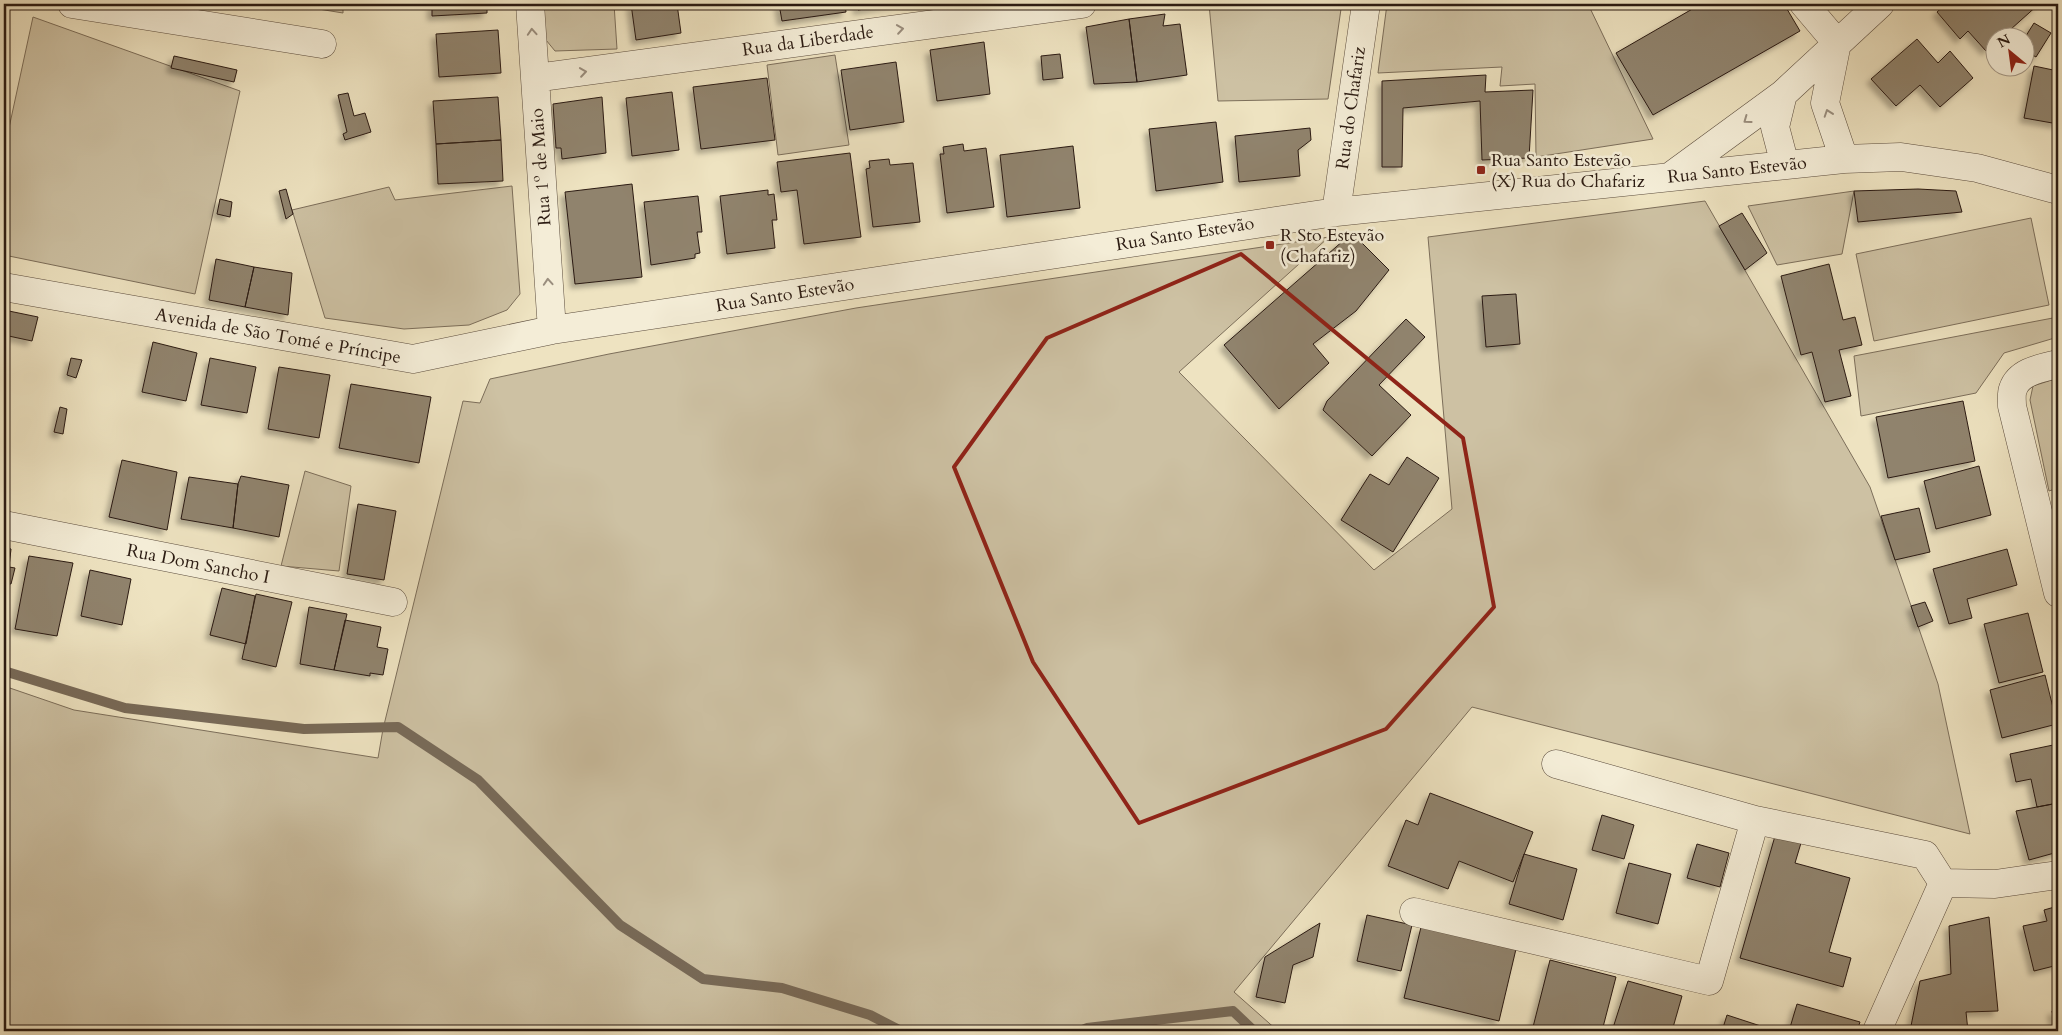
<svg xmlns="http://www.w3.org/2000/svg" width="2062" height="1035" font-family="Cardo,serif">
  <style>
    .green { fill: #cdc1a3; stroke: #7c6e5a }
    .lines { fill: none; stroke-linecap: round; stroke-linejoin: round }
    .stream { stroke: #786a58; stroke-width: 10 }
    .building { fill: #90836d; stroke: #2b1b12; filter: url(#shadow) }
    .minor-casing { stroke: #5c4d3e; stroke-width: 29 }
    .minor { stroke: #f4edd7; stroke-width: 28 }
    .oneway { stroke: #9a8e7e }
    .marked { fill: none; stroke: #8f2418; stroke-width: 4; stroke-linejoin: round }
    .poi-dot { fill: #8f2418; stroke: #f4edd7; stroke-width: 2 }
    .labels { text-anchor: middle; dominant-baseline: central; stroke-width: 5; stroke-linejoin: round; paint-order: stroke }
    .street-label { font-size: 18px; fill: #2b1b12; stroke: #f4edd7 }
    .poi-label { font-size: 18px; fill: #2b1b12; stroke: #f4edd7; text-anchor: start }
  </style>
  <defs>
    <filter id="shadow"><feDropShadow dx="-4.5" dy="4.5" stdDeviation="2.5" flood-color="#0004"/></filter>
  </defs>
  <rect width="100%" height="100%" fill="#eee3c1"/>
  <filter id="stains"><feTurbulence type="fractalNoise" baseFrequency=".004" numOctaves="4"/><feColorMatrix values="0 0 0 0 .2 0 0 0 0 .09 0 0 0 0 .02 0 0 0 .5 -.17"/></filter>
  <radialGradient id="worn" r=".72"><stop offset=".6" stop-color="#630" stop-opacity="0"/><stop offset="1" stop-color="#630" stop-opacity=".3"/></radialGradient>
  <!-- green -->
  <path class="green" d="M 288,4 L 343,4 L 343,13 Z
    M 542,4 L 614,4 L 617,49 L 555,51 L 546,40 Z
    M 1209,4 L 1338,4 L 1341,9 L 1328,99 L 1218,101 Z
    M 1387,4 L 1588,4 L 1653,139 L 1536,157 L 1535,84 L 1500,86 L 1502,67 L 1378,73 Z
    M 33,17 L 240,91 L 195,294 L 4,255 L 4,151 Z
    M 835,55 L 849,145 L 778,155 L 767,65 Z
    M 512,186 L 520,294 L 507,310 L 469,325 L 404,329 L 325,318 L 292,210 L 389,187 L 395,200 Z
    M 1854,191 L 1842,254 L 1777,265 L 1748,206 Z
    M 1705,201 L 1870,487 L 1938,684 L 1970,834 L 1472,707 L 1234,992 L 1278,1031 L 4,1031 L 4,686 L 74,710 L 378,758 L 383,729 L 463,401 L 480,403 L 490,379 L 609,354 L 856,308 L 1329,237 L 1179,372 L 1374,570 L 1452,509 L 1428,237 Z
    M 2031,218 L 2049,305 L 1874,341 L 1856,254 Z
    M 2058,317 L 2058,337 L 2004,353 L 1976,393 L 1861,416 L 1854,356 Z
    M 2058,378 L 2058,488 L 2049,491 L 2030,400 L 2033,386 Z
    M 305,471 L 351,486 L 339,571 L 281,566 Z"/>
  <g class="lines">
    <!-- stream -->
    <path class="stream" d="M 4,671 L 125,708 L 304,729 L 398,727 L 478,780 L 620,925 L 703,979 L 782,988 L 870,1015 L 901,1031
      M 1080,1031 L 1087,1028 L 1233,1011 L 1254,1031"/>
  </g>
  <!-- building -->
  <path class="building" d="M 432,4 L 487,4 L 487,13 L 432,16 Z
    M 631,4 L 677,4 L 681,33 L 636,40 Z
    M 779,4 L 845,4 L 846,12 L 782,21 Z
    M 857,4 L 897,4 L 858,10 Z
    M 1701,4 L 1784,4 L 1800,31 L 1653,115 L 1616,53 Z
    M 1946,4 L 2039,4 L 2001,38 L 1994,38 L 1994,43 L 1986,51 L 1968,31 L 1960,39 L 1937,12 Z
    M 1165,14 L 1163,26 L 1180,24 L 1187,75 L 1137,82 L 1129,19 Z
    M 1129,19 L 1137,82 L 1094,84 L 1086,27 Z
    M 2034,23 L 2051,33 L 2036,57 L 2024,50 L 2024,39 Z
    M 498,30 L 501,73 L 439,77 L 436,34 Z
    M 1917,39 L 1938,63 L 1950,51 L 1973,78 L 1940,107 L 1920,85 L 1896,106 L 1871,79 Z
    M 984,42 L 990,94 L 937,101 L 930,50 Z
    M 1060,54 L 1063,78 L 1043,80 L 1041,56 Z
    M 174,56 L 237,70 L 234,82 L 171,68 Z
    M 896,62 L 904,122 L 850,130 L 841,70 Z
    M 2034,66 L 2058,71 L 2058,124 L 2024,118 Z
    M 1486,75 L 1485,92 L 1533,90 L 1529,158 L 1482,160 L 1480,101 L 1403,108 L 1402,167 L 1382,167 L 1382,81 Z
    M 767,78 L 775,140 L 701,149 L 693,87 Z
    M 672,92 L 679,150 L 632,156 L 626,98 Z
    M 348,93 L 354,116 L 365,113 L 371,132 L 345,140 L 343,134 L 347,132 L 338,95 Z
    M 498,97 L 501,140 L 436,144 L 433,101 Z
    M 602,97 L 606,153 L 562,159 L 561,148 L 556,148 L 553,104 Z
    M 1216,122 L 1223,182 L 1156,191 L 1149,129 Z
    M 1310,128 L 1311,140 L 1298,150 L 1300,176 L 1239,182 L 1235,136 Z
    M 501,140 L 503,181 L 438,184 L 436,144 Z
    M 963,144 L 964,151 L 986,148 L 994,207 L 947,213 L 940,154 L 944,154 L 943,147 Z
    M 1073,146 L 1080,208 L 1007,217 L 1000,155 Z
    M 850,153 L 861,237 L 804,244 L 797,190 L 781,192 L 777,162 Z
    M 889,159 L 890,165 L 913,163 L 920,222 L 873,227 L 866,169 L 870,168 L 869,161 Z
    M 632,184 L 642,277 L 575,284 L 565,192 Z
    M 286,189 L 293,214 L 286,219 L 279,191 Z
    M 1918,189 L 1956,191 L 1962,212 L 1858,222 L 1854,191 Z
    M 768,190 L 768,195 L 774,194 L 777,220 L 772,220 L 775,248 L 727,254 L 720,196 Z
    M 698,196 L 702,232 L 697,232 L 700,253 L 695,254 L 695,258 L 651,265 L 644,202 Z
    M 220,199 L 232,202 L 230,217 L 217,214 Z
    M 1742,213 L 1767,253 L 1745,270 L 1719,226 Z
    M 1352,233 L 1389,270 L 1356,311 L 1313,344 L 1329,363 L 1279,409 L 1224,345 Z
    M 216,259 L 254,267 L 245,307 L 209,300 Z
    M 1829,264 L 1843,320 L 1855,317 L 1862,345 L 1839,350 L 1851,396 L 1825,402 L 1812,352 L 1801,355 L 1781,276 Z
    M 254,267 L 292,273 L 288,315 L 245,307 Z
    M 1516,294 L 1520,344 L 1486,347 L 1482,296 Z
    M 4,310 L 38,317 L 32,341 L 4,335 Z
    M 1406,319 L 1425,337 L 1379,385 L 1411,415 L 1372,456 L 1323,410 L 1327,401 Z
    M 153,342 L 197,353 L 186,401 L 142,392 Z
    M 71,358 L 82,360 L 76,378 L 67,375 Z
    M 210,358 L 256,367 L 247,413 L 201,405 Z
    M 279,367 L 330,375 L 319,438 L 268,429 Z
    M 351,384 L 431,397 L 419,463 L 339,448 Z
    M 1963,401 L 1975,461 L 1888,478 L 1876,417 Z
    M 60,407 L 67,409 L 63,434 L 54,432 Z
    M 1407,457 L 1439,478 L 1393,552 L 1341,520 L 1370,474 L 1389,485 Z
    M 122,460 L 177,472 L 167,530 L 109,517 Z
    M 1979,466 L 1991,515 L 1936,529 L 1924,481 Z
    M 241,476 L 289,485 L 279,537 L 233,528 L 238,484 Z
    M 189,477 L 238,484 L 233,528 L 181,519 Z
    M 358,504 L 396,511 L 384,580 L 347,574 Z
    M 1919,508 L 1930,552 L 1895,560 L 1881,516 Z
    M 4,547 L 11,549 L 9,567 L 15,568 L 11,584 L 4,583 Z
    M 2007,549 L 2017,585 L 1967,599 L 1972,618 L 1949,624 L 1933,569 Z
    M 29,556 L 73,563 L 57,636 L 15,629 Z
    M 90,570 L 131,579 L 122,625 L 81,616 Z
    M 222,588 L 255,596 L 246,644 L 210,635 Z
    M 256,594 L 292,602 L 276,667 L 242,659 Z
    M 1925,602 L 1933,621 L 1918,627 L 1911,606 Z
    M 309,607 L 347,614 L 334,670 L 300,664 Z
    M 2028,613 L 2043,672 L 1999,683 L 1984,624 Z
    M 345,620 L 381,627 L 377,647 L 388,649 L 383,675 L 370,673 L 370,676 L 334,670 Z
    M 2045,675 L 2057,724 L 2002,738 L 1990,690 Z
    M 2058,744 L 2058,803 L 2037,807 L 2031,779 L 2016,782 L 2010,754 Z
    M 1430,793 L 1533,832 L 1513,882 L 1459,861 L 1448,889 L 1388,866 L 1406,820 L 1418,825 Z
    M 2058,803 L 2058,852 L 2029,860 L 2016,811 Z
    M 1602,815 L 1634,825 L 1624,859 L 1592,850 Z
    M 1775,836 L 1801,843 L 1795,863 L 1850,878 L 1829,952 L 1851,958 L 1843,987 L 1740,958 Z
    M 1697,844 L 1729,853 L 1720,887 L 1687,878 Z
    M 1524,854 L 1577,869 L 1563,920 L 1509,904 Z
    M 1629,863 L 1671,874 L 1658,924 L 1616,913 Z
    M 2058,906 L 2058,965 L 2034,971 L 2023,926 L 2047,921 L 2044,910 Z
    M 1367,915 L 1412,925 L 1401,971 L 1357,961 Z
    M 1989,917 L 1998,1011 L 1966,1012 L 1968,1031 L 1910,1031 L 1920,981 L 1951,974 L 1949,926 Z
    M 1320,923 L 1313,957 L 1293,965 L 1285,1003 L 1256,997 L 1265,957 Z
    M 1421,927 L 1516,949 L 1499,1021 L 1404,998 Z
    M 1550,960 L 1616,977 L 1602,1031 L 1532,1031 Z
    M 1628,981 L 1682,996 L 1672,1031 L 1612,1031 Z
    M 1797,1004 L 1860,1022 L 1857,1031 L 1789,1031 Z
    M 2058,1010 L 2058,1031 L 2056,1031 L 2052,1011 Z
    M 1727,1015 L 1776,1031 L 1722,1031 Z"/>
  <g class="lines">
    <!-- minor casing -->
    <g class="minor-casing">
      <path id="minor" d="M 72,4 L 322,44
        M 530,4 L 552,330
        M 1804,4 L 1837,43
        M 1837,43 L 1825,103 L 1844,159
        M 535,78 L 1082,4
        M 1783,94 L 1775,127 L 1785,165
        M 1671,176 L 1783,94 L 1880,4
        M 1336,212 L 1366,4
        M 4,287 L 413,359 L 552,330 L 1336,212 L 1844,159 L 1901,157 L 1977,168 L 2058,190
        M 2058,364 C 2042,368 2019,371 2013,389 C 2011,394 2012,401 2012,406 L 2058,593
        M 4,525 L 393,602
        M 1556,764 L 1755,820
        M 1943,883 L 1995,884 L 2058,875
        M 1414,912 L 1709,981 L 1755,820 L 1925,855 L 1943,883
        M 1877,1031 L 1943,883"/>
    </g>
    <!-- minor -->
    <use href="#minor" class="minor"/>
  </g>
  <!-- one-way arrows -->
  <defs><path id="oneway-chevron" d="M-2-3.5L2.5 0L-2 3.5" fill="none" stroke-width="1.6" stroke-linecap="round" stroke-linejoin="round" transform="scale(1.25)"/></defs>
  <g class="oneway">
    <use href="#oneway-chevron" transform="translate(900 29) rotate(-8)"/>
    <use href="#oneway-chevron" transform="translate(532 32) rotate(-94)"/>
    <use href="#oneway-chevron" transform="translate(583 72) rotate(-8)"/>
    <use href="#oneway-chevron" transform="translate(1828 113) rotate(-109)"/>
    <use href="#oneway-chevron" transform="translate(1747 120) rotate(144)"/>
    <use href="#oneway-chevron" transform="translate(548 282) rotate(-94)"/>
  </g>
  <!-- marked area -->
  <path class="marked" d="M 1241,254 L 1463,438 L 1494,607 L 1386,729 L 1139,823 L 1033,662 L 954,467 L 1047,338 Z"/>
  <!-- markers -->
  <g class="poi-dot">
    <rect x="1476" y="165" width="10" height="10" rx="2.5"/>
    <rect x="1265" y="240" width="10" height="10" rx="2.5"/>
  </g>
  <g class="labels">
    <!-- street labels -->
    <g class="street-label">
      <text transform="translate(808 41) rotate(-8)">Rua da Liberdade</text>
      <text transform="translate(1351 108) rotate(-82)">Rua do Chafariz</text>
      <text transform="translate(541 167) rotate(-94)">Rua 1º de Maio</text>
      <text transform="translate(1737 170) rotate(-6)">Rua Santo Estevão</text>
      <text transform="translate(1185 234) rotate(-9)">Rua Santo Estevão</text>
      <text transform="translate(785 295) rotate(-9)">Rua Santo Estevão</text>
      <text transform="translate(278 336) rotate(10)">Avenida de São Tomé e Príncipe</text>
      <text transform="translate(198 564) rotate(11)">Rua Dom Sancho I</text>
    </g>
    <!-- poi labels -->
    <g class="poi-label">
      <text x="1491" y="160">Rua Santo Estevão<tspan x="1491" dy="21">(X) Rua do Chafariz</tspan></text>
      <text x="1280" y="235">R Sto Estevão<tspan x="1280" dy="21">(Chafariz)</tspan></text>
    </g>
  </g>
  <!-- margin -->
  <rect width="2062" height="1035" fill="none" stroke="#eee3c1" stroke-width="20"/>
  <rect x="5" y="5" width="2052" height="1025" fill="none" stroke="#2b1b12" stroke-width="2.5"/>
  <rect x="10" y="10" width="2042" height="1015" fill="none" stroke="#2b1b12"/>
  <!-- north arrow -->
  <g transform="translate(2010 52) rotate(331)"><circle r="24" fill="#f4edd7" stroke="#a49988"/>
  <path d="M0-4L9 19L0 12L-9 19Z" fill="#8f2418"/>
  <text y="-8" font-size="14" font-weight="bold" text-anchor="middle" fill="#2b1b12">N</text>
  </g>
  <rect width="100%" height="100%" filter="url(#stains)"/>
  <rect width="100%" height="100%" fill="url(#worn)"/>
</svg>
